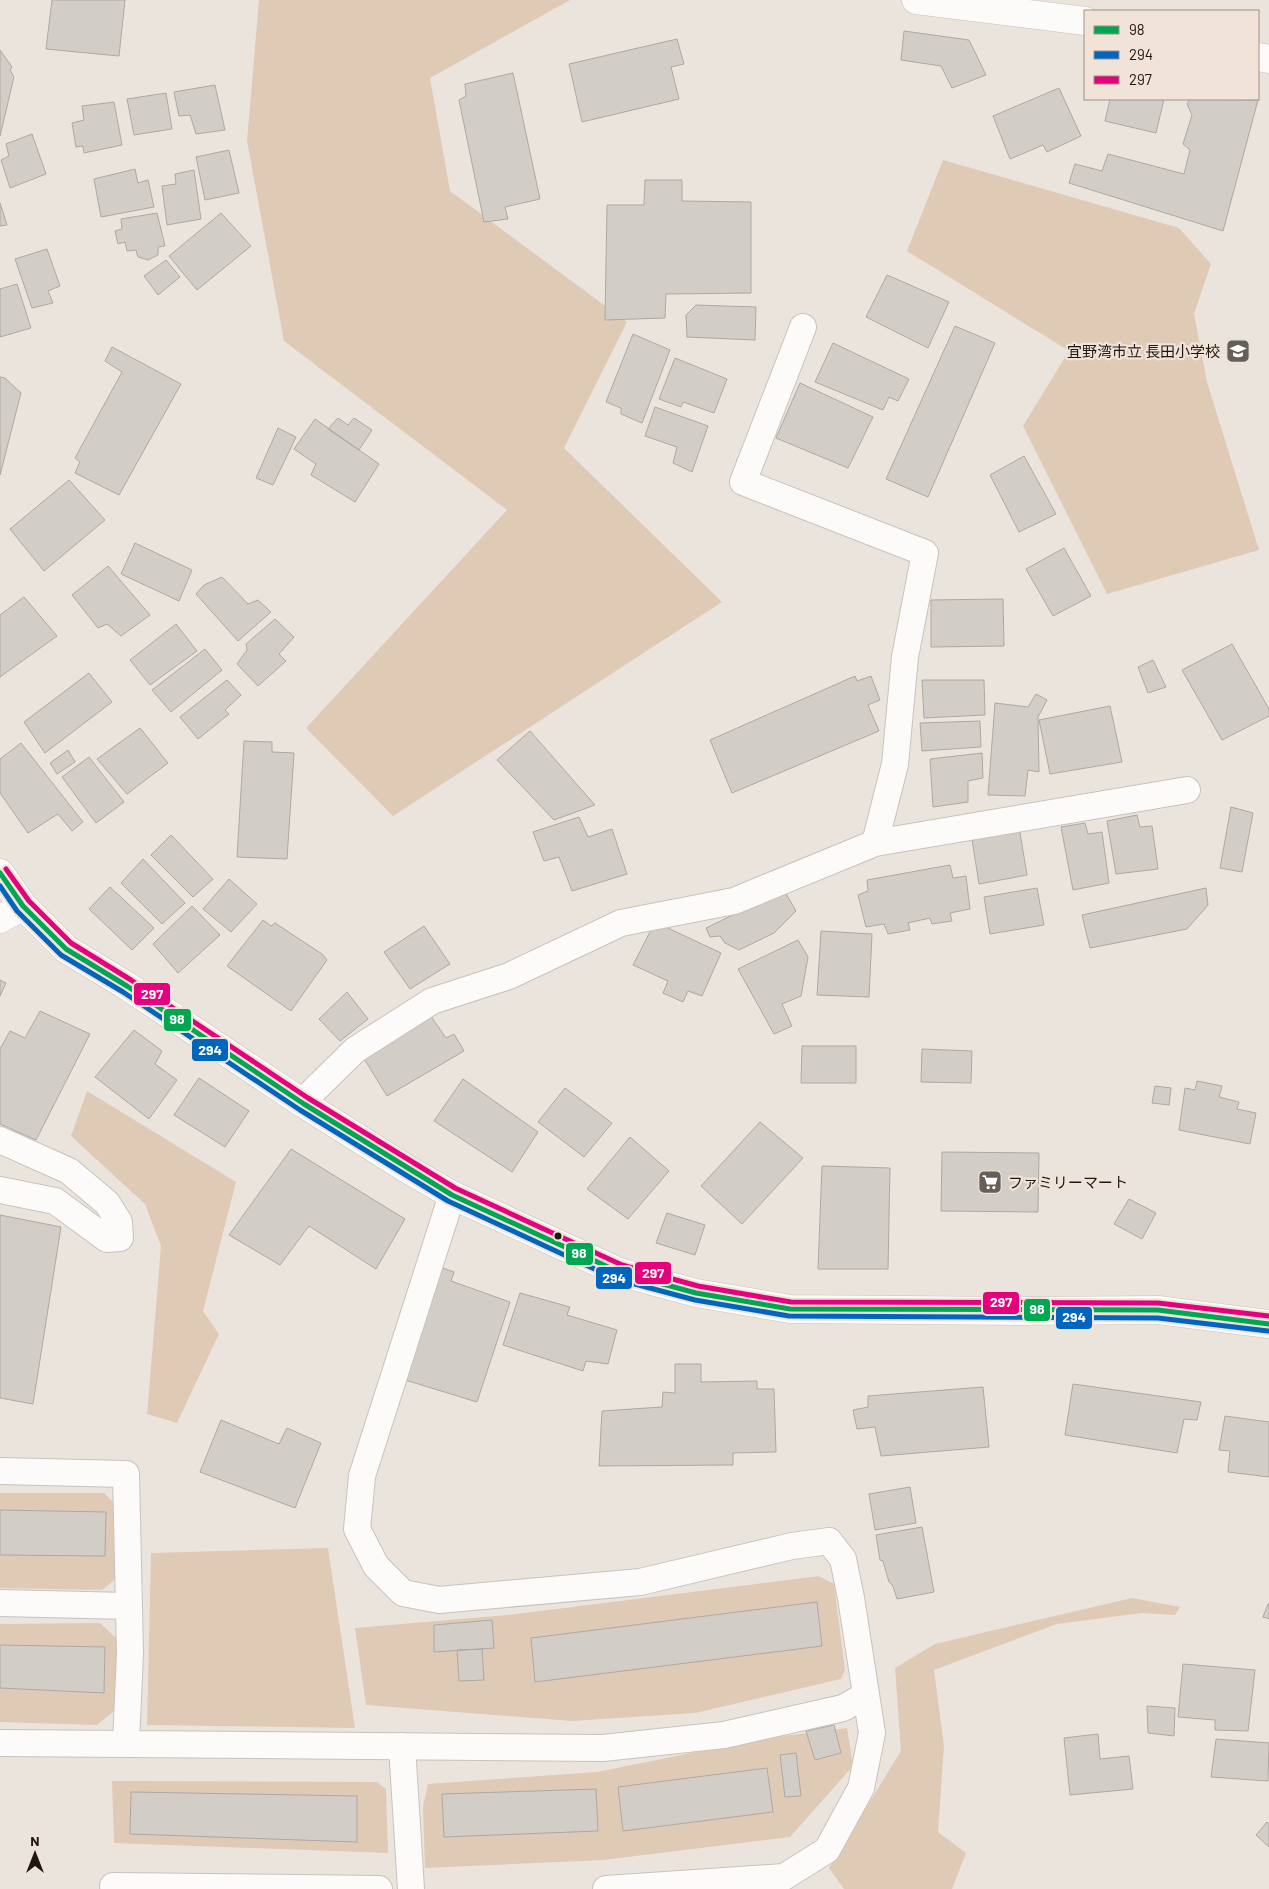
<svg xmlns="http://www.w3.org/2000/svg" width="1269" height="1889" font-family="Barlow,'Noto Sans JP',sans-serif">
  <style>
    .green { fill: #dfcab6 }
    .building { fill: #d3cdc7; stroke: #aea8a3 }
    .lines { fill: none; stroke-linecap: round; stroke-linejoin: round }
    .street-casing { stroke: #c8c2bd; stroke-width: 28 }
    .secondary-casing { stroke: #c8c2bd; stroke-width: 29 }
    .street { stroke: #fcfbfa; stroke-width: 26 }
    .secondary { stroke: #fcfbfa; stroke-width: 28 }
    .bus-1-casing { stroke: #f1e3d7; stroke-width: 9 }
    .bus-2-casing { stroke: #f1e3d7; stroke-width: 9 }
    .bus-3-casing { stroke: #f1e3d7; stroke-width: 9 }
    .bus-1 { stroke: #00a651; stroke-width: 5 }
    .bus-2 { stroke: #0065bd; stroke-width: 5 }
    .bus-3 { stroke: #e5007d; stroke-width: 5 }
    .bus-dot { fill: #1d1814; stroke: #f1e3d7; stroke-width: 2 }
    .labels { text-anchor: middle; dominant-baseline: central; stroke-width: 4.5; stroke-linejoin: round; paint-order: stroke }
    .poi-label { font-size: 15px; fill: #1d1814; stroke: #f1e3d7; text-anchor: end }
    .line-badge { stroke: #f1e3d7; stroke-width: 2 }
    .badge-label { font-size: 14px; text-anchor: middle; font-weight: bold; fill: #fff }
  </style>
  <rect width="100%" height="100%" fill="#ebe4dd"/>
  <!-- green -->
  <path class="green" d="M 259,0 L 570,0 L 430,78 L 450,191 L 627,322 L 564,448 L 722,602 L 393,816 L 306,728 L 507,510 L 284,341 L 247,141 Z
    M 943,160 L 1179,228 L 1211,264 L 1194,314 L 1207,382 L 1259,550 L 1107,594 L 1023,426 L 1069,351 L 907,251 Z
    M 87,1091 L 236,1182 L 203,1311 L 219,1334 L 177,1423 L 147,1414 L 161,1246 L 145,1204 L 71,1136 Z
    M 0,1493 L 104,1493 L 117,1506 L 119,1576 L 102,1590 L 0,1588 Z
    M 328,1548 L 355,1728 L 147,1725 L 151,1553 Z
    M 819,1576 L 834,1584 L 845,1670 L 841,1679 L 695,1713 L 572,1721 L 366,1705 L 355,1628 L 507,1615 Z
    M 1132,1598 L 1180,1607 L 1175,1615 L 1142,1613 L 1057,1624 L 934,1670 L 944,1746 L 938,1832 L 966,1853 L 952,1889 L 844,1889 L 829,1868 L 901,1751 L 895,1668 L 935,1644 Z
    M 100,1623 L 117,1639 L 119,1707 L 97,1725 L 0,1722 L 0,1624 Z
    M 847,1728 L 853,1766 L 790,1837 L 603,1860 L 425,1868 L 423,1807 L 428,1784 L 597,1772 L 761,1739 Z
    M 112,1781 L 377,1782 L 386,1789 L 388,1853 L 114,1843 Z"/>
  <!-- building -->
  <path class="building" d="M 52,0 L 125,0 L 119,56 L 46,49 Z
    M 904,31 L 969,40 L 986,75 L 952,88 L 941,66 L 901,60 Z
    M 677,39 L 684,64 L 671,67 L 679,99 L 582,122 L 569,64 Z
    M 0,50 L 12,67 L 10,70 L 14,77 L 0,136 Z
    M 513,73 L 540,199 L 505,207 L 508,219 L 484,222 L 459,100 L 466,96 L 465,84 Z
    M 215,85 L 225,130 L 196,134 L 190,115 L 179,116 L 174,92 Z
    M 1059,88 L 1081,136 L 1047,152 L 1043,145 L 1010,159 L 993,116 Z
    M 166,93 L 172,129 L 134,135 L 127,99 Z
    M 1110,99 L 1164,99 L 1156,133 L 1105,121 Z
    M 1190,99 L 1258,100 L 1223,231 L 1069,183 L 1075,164 L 1102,171 L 1108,154 L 1184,174 L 1190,150 L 1183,144 L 1192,115 L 1187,104 Z
    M 114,102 L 122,145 L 84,153 L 83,146 L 76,147 L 72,123 L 84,120 L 82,106 Z
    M 32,134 L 46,174 L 10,188 L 1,160 L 9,156 L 6,144 Z
    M 229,150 L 239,193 L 205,200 L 196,157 Z
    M 135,169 L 138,183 L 148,180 L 154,207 L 101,217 L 94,179 Z
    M 194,170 L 201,219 L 167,225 L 162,186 L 176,184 L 175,174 Z
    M 645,180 L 682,180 L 682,201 L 751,202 L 751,293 L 666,294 L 665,318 L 605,320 L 607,205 L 644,205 Z
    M 0,203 L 7,225 L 0,226 Z
    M 157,213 L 165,246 L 158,247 L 158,255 L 148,260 L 138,257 L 136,250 L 127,251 L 125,242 L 118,244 L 115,231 L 122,229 L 121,219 Z
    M 221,213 L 251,246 L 197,290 L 169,256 Z
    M 47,249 L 60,286 L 48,291 L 53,303 L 32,308 L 15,259 Z
    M 166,260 L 180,277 L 158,295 L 144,276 Z
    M 887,275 L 949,302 L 928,348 L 866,317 Z
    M 17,284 L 31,328 L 0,337 L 0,289 Z
    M 696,305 L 756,307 L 755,340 L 687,337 L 686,315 Z
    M 955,326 L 995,343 L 928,497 L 886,479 Z
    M 633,334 L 670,350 L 642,423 L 621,414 L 621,408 L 606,402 Z
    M 833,343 L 909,379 L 898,401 L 889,397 L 883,410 L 815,382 Z
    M 112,347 L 181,384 L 119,495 L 75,473 L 80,462 L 75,458 L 122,372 L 105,361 Z
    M 675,358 L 727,379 L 714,413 L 683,402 L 681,407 L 659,399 Z
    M 0,377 L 5,378 L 21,393 L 0,475 Z
    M 800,383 L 873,417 L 848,468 L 776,438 Z
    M 655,407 L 708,426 L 692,472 L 673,463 L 677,447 L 645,436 Z
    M 338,418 L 348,425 L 354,418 L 372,430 L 359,450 L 328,429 Z
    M 315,419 L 379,464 L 355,502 L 311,475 L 316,464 L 294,449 Z
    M 278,428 L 296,437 L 273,485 L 256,478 Z
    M 1024,456 L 1056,514 L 1019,532 L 990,475 Z
    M 69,480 L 105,520 L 44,571 L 10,529 Z
    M 135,543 L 192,570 L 179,601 L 121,574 Z
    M 1064,548 L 1091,596 L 1053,616 L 1026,569 Z
    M 108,566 L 150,615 L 121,636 L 107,624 L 98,628 L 72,595 Z
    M 222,577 L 248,604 L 258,600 L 271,612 L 238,641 L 196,594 L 204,585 Z
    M 24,597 L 57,636 L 0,677 L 0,615 Z
    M 1003,599 L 1004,646 L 931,647 L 931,600 Z
    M 275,619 L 294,637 L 279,654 L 286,661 L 258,686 L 237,664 L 247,650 L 246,644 Z
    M 176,624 L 197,651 L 150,685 L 130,660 Z
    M 1232,644 L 1269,709 L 1269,716 L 1222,740 L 1182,670 Z
    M 205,649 L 222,670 L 171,712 L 152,690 Z
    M 1153,660 L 1166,687 L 1148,693 L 1138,667 Z
    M 89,673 L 112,702 L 45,753 L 24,722 Z
    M 855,676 L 857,681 L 871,676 L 880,700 L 868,705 L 879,731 L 732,793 L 710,740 Z
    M 227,680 L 241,695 L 225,710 L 229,714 L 198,739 L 180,717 Z
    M 922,680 L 984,680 L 985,715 L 924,718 Z
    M 1036,694 L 1047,700 L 1038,717 L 1039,772 L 1028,770 L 1025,796 L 988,795 L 995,703 L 1028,707 Z
    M 1110,706 L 1122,762 L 1050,774 L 1039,720 Z
    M 980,721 L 981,747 L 922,751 L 920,723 Z
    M 140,728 L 168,763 L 127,794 L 97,759 Z
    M 530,731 L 595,805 L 554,820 L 497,760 Z
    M 244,741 L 272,742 L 272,752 L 294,753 L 287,859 L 237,857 Z
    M 21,743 L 83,822 L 72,831 L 58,814 L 28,833 L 0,793 L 0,759 Z
    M 68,750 L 75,762 L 57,774 L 50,763 Z
    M 982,753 L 983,778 L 968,781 L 968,802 L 933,807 L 930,759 Z
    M 89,757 L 124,802 L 96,823 L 62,777 Z
    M 1231,807 L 1253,813 L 1242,872 L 1220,868 Z
    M 1137,815 L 1140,827 L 1152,826 L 1158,869 L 1116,874 L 1107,821 Z
    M 579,817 L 588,837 L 612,829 L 627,874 L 572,891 L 559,857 L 544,861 L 533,832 Z
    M 1085,823 L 1088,834 L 1102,832 L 1109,883 L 1073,890 L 1061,827 Z
    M 1019,827 L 1027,875 L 979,884 L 971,833 Z
    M 171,835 L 213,879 L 193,897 L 151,855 Z
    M 143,859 L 185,903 L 162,924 L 121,883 Z
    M 950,865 L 953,878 L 966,876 L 970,909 L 950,913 L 952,921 L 932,924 L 930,918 L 908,923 L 910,930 L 888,934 L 884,924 L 866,927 L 858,895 L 868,891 L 867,880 Z
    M 229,879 L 257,904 L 231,932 L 203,909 Z
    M 110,887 L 154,928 L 132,950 L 89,909 Z
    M 1037,888 L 1044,925 L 990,934 L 984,897 Z
    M 1206,888 L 1208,905 L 1187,929 L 1090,948 L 1082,915 Z
    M 784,890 L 796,911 L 774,933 L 739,950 L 725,943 L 720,936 L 710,937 L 706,928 Z
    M 192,906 L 220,935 L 178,973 L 153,944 Z
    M 263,920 L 271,926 L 275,923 L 322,954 L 327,960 L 291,1011 L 227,966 Z
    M 655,922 L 721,953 L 702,996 L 688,991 L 683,1002 L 663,993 L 668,981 L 633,965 Z
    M 424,926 L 450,964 L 410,989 L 384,952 Z
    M 821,931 L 872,934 L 869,997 L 817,995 Z
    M 798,940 L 808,957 L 801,996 L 782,1004 L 792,1026 L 774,1034 L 738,969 Z
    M 0,980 L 6,983 L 0,996 Z
    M 347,992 L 368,1019 L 340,1041 L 319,1019 Z
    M 40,1011 L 90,1034 L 36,1140 L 0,1124 L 0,1049 L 10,1031 L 25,1038 Z
    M 430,1015 L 446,1038 L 454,1034 L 464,1051 L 387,1096 L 363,1057 Z
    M 134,1030 L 162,1051 L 155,1064 L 177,1080 L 149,1119 L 95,1077 Z
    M 802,1046 L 856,1046 L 856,1083 L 801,1083 Z
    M 922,1049 L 972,1051 L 971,1083 L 921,1082 Z
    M 199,1078 L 249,1111 L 225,1147 L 174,1115 Z
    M 463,1079 L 538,1132 L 512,1172 L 434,1121 Z
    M 1197,1081 L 1222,1086 L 1219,1097 L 1239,1102 L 1237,1109 L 1256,1113 L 1250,1144 L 1179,1130 L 1185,1088 L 1195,1090 Z
    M 1155,1086 L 1171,1088 L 1169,1105 L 1152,1103 Z
    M 565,1088 L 612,1123 L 584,1157 L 538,1122 Z
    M 760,1122 L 803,1158 L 742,1224 L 701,1186 Z
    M 630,1137 L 669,1171 L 628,1219 L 587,1189 Z
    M 291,1149 L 405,1219 L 376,1269 L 309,1226 L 280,1265 L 229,1235 Z
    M 942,1152 L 1039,1153 L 1038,1212 L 941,1211 Z
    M 822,1166 L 890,1168 L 888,1269 L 818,1269 Z
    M 1129,1199 L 1156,1213 L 1142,1239 L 1114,1224 Z
    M 667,1213 L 705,1225 L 695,1255 L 656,1243 Z
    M 0,1215 L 61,1227 L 33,1404 L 0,1398 Z
    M 440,1267 L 454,1272 L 451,1281 L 510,1302 L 477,1402 L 402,1379 Z
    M 520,1293 L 570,1307 L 567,1315 L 617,1330 L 608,1364 L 586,1361 L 583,1371 L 503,1345 Z
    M 675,1364 L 701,1364 L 701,1382 L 757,1381 L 757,1389 L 774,1389 L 776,1452 L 733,1453 L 733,1465 L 599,1466 L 602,1411 L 662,1407 L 663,1392 L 675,1393 Z
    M 1073,1384 L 1201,1402 L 1197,1420 L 1184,1419 L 1177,1453 L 1065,1435 Z
    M 983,1387 L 989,1447 L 881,1456 L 875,1427 L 857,1429 L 853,1410 L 868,1407 L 868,1396 Z
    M 1225,1416 L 1269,1422 L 1269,1477 L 1228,1472 L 1230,1451 L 1219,1450 Z
    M 221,1420 L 279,1444 L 287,1428 L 321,1443 L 295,1508 L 200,1472 Z
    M 910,1487 L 916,1523 L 875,1530 L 869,1494 Z
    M 0,1510 L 106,1512 L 105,1556 L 0,1555 Z
    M 922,1527 L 934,1592 L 897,1599 L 893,1586 L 889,1582 L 883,1561 L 880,1560 L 876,1535 Z
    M 817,1602 L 822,1646 L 535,1682 L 531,1638 Z
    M 1268,1604 L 1269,1604 L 1269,1619 L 1263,1617 Z
    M 492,1620 L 494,1648 L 434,1652 L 434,1625 Z
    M 0,1645 L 105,1647 L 104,1693 L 0,1688 Z
    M 482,1649 L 484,1680 L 459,1681 L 457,1650 Z
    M 1183,1664 L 1255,1670 L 1248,1731 L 1215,1730 L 1215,1720 L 1178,1717 Z
    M 1147,1706 L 1175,1708 L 1174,1736 L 1148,1733 Z
    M 834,1725 L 841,1753 L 815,1760 L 806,1731 Z
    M 1098,1734 L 1100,1759 L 1129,1756 L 1133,1789 L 1070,1795 L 1064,1738 Z
    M 1216,1739 L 1269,1743 L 1268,1781 L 1211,1777 Z
    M 796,1753 L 801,1796 L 785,1797 L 780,1755 Z
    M 767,1768 L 773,1812 L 623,1831 L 618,1787 Z
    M 596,1789 L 598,1831 L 444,1837 L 442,1794 Z
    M 131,1792 L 357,1796 L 357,1842 L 130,1834 Z
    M 1267,1822 L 1269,1824 L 1269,1847 L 1256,1835 Z"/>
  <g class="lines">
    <!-- street casing -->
    <g class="street-casing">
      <path id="street" d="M 803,327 L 743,482 L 925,553 L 905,657 L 895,764 L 875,843
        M 302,1102 L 355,1050 L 432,1001 L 509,976 L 621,923 L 734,901 L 875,843 L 1187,790
        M 0,1140 L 69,1171 L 107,1203 L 119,1222 L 120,1238 L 107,1239 L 55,1201 L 0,1190
        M 452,1195 L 362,1476 L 357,1529 L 376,1566 L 403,1593 L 439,1600 L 640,1582 L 792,1546 L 829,1541 L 843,1559 L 851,1598 L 872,1733 L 861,1788 L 827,1850 L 784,1877 L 606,1889
        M 0,1471 L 126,1474 L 130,1653 L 126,1743
        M 0,1603 L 129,1606
        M 0,1743 L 603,1748 L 724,1735 L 843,1708 L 866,1695
        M 402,1746 L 411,1889
        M 113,1886 L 379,1889"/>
    </g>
    <!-- secondary casing -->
    <g class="secondary-casing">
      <path id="secondary" d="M 916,0 L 1085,21
        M 1258,57 L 1269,59
        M 0,873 L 23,906 L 66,949 L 127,986 L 304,1104 L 407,1169 L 452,1195 L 619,1272 L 696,1293 L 790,1309 L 1016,1311 L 1158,1310 L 1269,1324
        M 0,919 L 23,906"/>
    </g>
    <!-- street -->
    <use href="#street" class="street"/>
    <!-- secondary -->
    <use href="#secondary" class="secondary"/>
    <!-- bus-1 casing -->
    <g class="bus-1-casing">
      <path id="bus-1" d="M 0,873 L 23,906 L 66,949 L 127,986 L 304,1104 L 452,1195 L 619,1272 L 696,1293 L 790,1309 L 1158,1310 L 1269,1324"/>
    </g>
    <!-- bus-2 casing -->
    <g class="bus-2-casing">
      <path id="bus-2" d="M 0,886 L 17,911 L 61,955 L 123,992 L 300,1110 L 448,1201 L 616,1279 L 695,1300 L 789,1316 L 1158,1318 L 1268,1331"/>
    </g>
    <!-- bus-3 casing -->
    <g class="bus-3-casing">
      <path id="bus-3" d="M 6,869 L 29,901 L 71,943 L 131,980 L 308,1098 L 455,1188 L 622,1265 L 698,1286 L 791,1302 L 1158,1303 L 1269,1316"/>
    </g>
    <!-- bus-1 -->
    <use href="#bus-1" class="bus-1"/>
    <!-- bus-2 -->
    <use href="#bus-2" class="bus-2"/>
    <!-- bus-3 -->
    <use href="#bus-3" class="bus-3"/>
  </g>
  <!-- icons -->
  <defs>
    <g id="school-square" transform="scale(1.25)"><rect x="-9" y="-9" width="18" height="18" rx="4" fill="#655f5a" stroke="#f1e3d7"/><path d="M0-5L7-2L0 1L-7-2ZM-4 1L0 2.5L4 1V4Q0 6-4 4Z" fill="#fff"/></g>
    <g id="supermarket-square" transform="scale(1.25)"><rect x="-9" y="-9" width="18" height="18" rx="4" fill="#655f5a" stroke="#f1e3d7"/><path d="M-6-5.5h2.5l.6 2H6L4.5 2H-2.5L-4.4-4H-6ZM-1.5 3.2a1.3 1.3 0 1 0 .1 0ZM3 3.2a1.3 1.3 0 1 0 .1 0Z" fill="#fff"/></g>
  </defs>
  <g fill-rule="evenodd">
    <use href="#school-square" x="1238" y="351"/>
    <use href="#supermarket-square" x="990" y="1182"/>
  </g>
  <!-- markers -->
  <circle class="bus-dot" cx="558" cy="1236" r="4.5"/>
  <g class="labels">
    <!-- poi labels -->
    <g class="poi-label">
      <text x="1220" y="351">宜野湾市立 長田小学校</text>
      <text x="1008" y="1182" text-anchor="start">ファミリーマート</text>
    </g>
  </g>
  <g class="line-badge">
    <rect x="133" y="982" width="38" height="24" rx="5" fill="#e5007d"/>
    <rect x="163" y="1008" width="29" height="24" rx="5" fill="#00a651"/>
    <rect x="191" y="1038" width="38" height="24" rx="5" fill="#0065bd"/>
    <rect x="565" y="1242" width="29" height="24" rx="5" fill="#00a651"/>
    <rect x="634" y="1261" width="38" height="24" rx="5" fill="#e5007d"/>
    <rect x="595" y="1266" width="38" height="24" rx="5" fill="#0065bd"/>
    <rect x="982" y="1291" width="38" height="24" rx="5" fill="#e5007d"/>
    <rect x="1023" y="1298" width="28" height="24" rx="5" fill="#00a651"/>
    <rect x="1055" y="1306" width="38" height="24" rx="5" fill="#0065bd"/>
  </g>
  <g class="badge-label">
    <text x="152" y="999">297</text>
    <text x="177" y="1024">98</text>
    <text x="210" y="1055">294</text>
    <text x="579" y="1258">98</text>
    <text x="653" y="1278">297</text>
    <text x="614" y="1283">294</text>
    <text x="1001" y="1307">297</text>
    <text x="1037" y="1314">98</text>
    <text x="1074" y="1322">294</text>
  </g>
  <!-- legend -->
  <rect x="1084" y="10" width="175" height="90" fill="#f1e3d7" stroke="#9c9289"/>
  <rect x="1094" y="26" width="25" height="8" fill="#00a651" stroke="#9c9289"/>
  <text x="1129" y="35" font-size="15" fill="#1d1814">98</text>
  <rect x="1094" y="51" width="25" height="8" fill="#0065bd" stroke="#9c9289"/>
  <text x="1129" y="60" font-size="15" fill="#1d1814">294</text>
  <rect x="1094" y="76" width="25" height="8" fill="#e5007d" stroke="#9c9289"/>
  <text x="1129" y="85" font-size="15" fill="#1d1814">297</text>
  <!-- north arrow -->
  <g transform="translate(35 1854)" stroke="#f1e3d7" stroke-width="4" paint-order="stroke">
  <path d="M0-4L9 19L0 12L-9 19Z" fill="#1d1814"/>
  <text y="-8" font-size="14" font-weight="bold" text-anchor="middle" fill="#1d1814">N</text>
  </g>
</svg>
